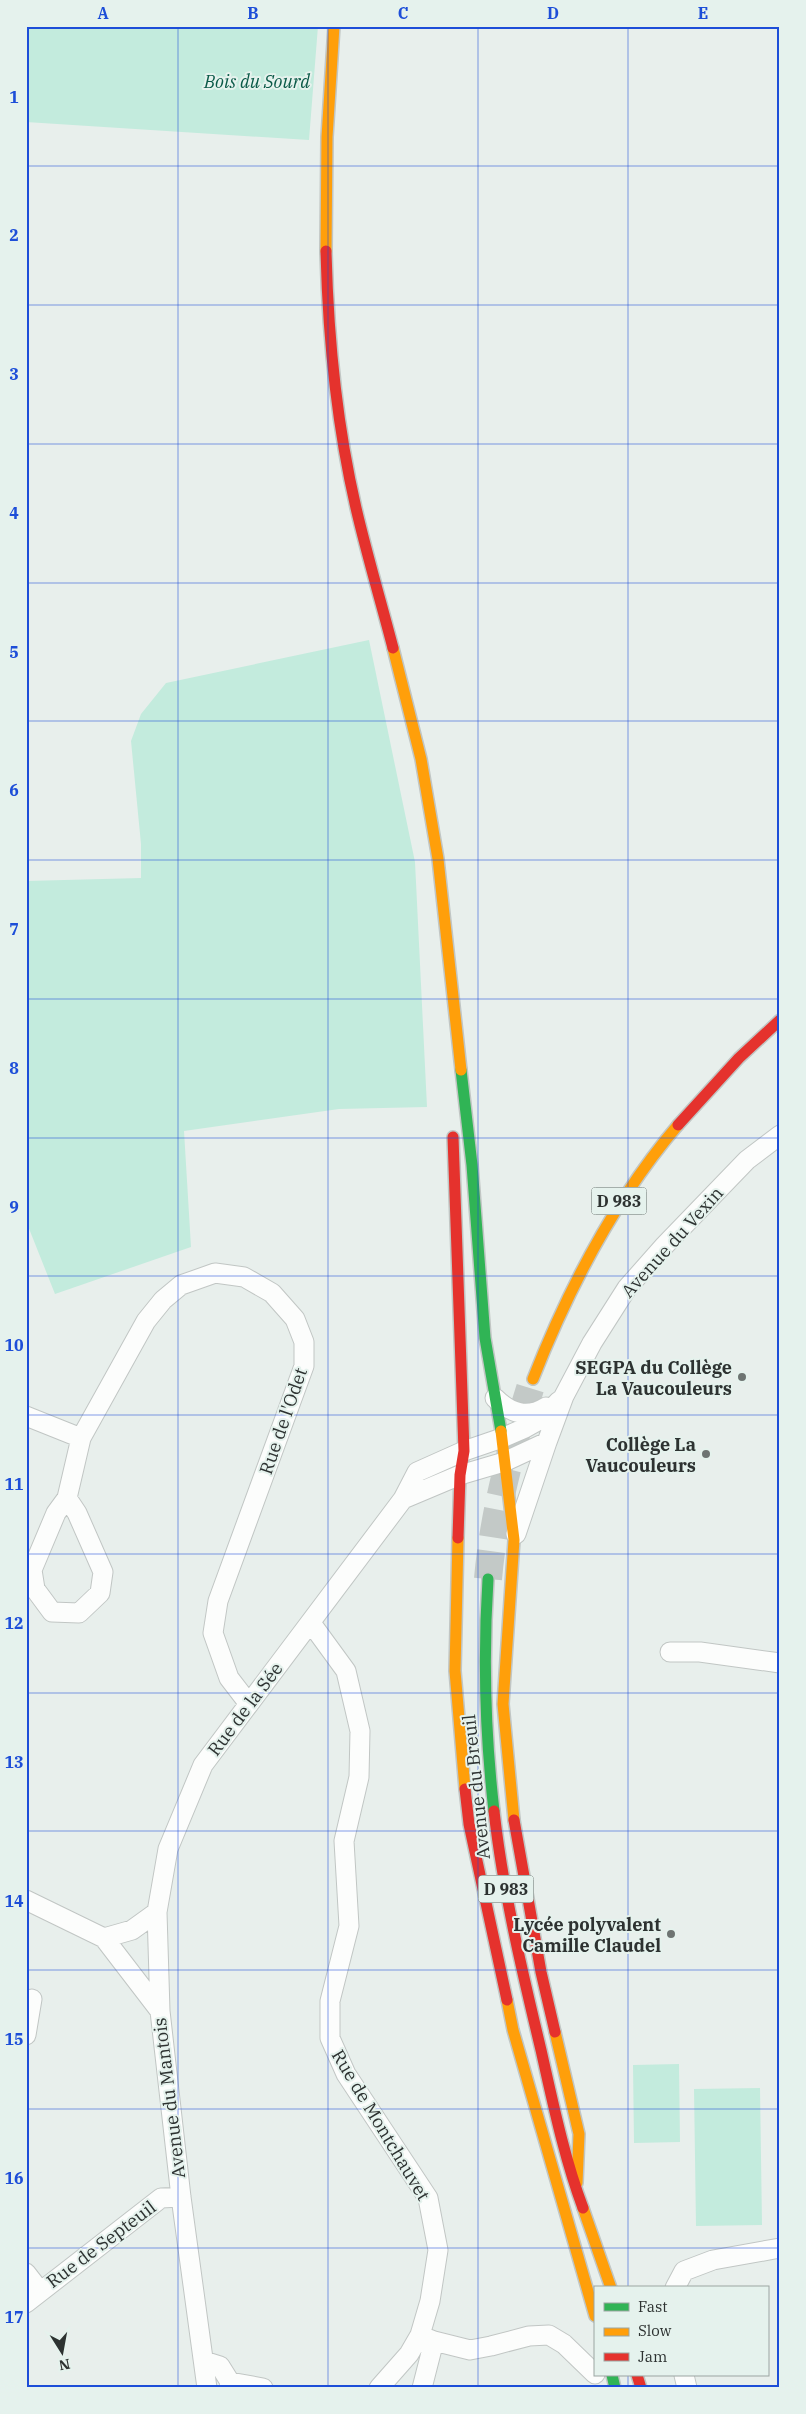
<svg xmlns="http://www.w3.org/2000/svg" width="806" height="2414" font-family="'IBM Plex Serif',serif">
  <style>
    .green { fill: #c3ebdd }
    .lines { fill: none; stroke-linecap: round; stroke-linejoin: round }
    .primary-tunnel { stroke: #c3c9c7; stroke-width: 28; stroke-dasharray: 28 14; stroke-linecap: butt }
    .street-casing { stroke: #c1c6c4; stroke-width: 21 }
    .fast-casing { stroke: #c1c6c4; stroke-width: 14 }
    .slow-casing { stroke: #c1c6c4; stroke-width: 14 }
    .jam-casing { stroke: #c1c6c4; stroke-width: 14 }
    .street { stroke: #fcfdfc; stroke-width: 19 }
    .fast { stroke: #30b455; stroke-width: 11 }
    .slow { stroke: #ff9f0a; stroke-width: 11 }
    .jam { stroke: #e5322d; stroke-width: 11 }
    .grid { fill: none; stroke: #1d4ed8; stroke-width: 1; stroke-opacity: 0.55 }
    .poi-dot { fill: #6e7472; stroke: #e5f2ed; stroke-width: 2 }
    .labels { text-anchor: middle; dominant-baseline: central; stroke-width: 4; stroke-linejoin: round; paint-order: stroke }
    .shield { fill: #e5f2ed; stroke: #646c69; stroke-width: 1 }
    .shield-label { font-size: 16px; font-weight: bold; fill: #2d3231 }
    .park-label { font-size: 18px; font-style: italic; fill: #0b5a48; stroke: #e5f2ed }
    .street-label { font-size: 18px; fill: #2d3231; stroke: #e5f2ed }
    .poi-label { font-size: 18px; font-weight: bold; fill: #2d3231; stroke: #e5f2ed; text-anchor: end }
    .neatline { fill: none; stroke: #1d4ed8; stroke-width: 2 }
    .grid-label { font-size: 16px; text-anchor: middle; font-weight: bold; fill: #1d4ed8 }
  </style>
  <rect width="100%" height="100%" fill="#e8efec"/>
  <!-- green -->
  <path class="green" d="M 26,26 L 318,26 L 309,140 L 26,122 Z
    M 369,640 L 415,862 L 427,1107 L 339,1109 L 184,1131 L 191,1247 L 55,1294 L 26,1221 L 26,881 L 141,878 L 141,844 L 131,741 L 141,714 L 166,683 Z
    M 679,2064 L 680,2142 L 634,2143 L 633,2065 Z
    M 760,2088 L 762,2225 L 696,2226 L 694,2089 Z"/>
  <g class="lines">
    <!-- primary-tunnel -->
    <path class="primary-tunnel" d="M 488,1579 C 494,1510 512,1445 533,1379"/>
    <!-- street casing -->
    <g class="street-casing">
      <path id="street" d="M 495,1398 C 510,1413 527,1419 546,1407
        M 26,1416 L 81,1438
        M 67,1498 L 77,1513 L 103,1572 L 100,1593 L 79,1613 L 52,1612 L 35,1589 L 32,1570 L 56,1513 L 67,1498 L 81,1438 L 146,1321 L 163,1300 L 181,1285 L 215,1273 L 244,1277 L 272,1293 L 295,1319 L 304,1342 L 304,1366 L 218,1601 L 213,1633 L 229,1678 L 249,1704
        M 403,1499 L 417,1472 L 464,1451 L 502,1438 L 525,1428 L 543,1418 L 559,1401
        M 516,1534 L 547,1442
        M 311,1623 L 346,1671 L 360,1731 L 359,1777 L 344,1841 L 349,1926 L 330,2001 L 330,2038 L 346,2074 L 428,2198 L 438,2250 L 430,2301 L 420,2335 L 409,2354 L 379,2388
        M 670,1652 L 700,1652 L 780,1663
        M 26,1900 L 104,1938 L 160,2011 L 181,2197 L 207,2388
        M 104,1938 L 132,1930 L 157,1912
        M 160,2011 L 157,1912 L 168,1849 L 203,1765 L 403,1499 L 460,1475 L 504,1462 L 547,1442 L 564,1396 L 592,1343 L 627,1288 L 665,1245 L 747,1160 L 780,1135
        M 26,2035 L 32,1999
        M 26,2273 L 40,2291
        M 675,2288 L 684,2271 L 713,2260 L 780,2248
        M 26,2303 L 161,2198 L 181,2197
        M 434,2341 L 470,2350 L 491,2346 L 529,2336 L 549,2335 L 564,2344 L 595,2374
        M 204,2361 L 220,2366 L 230,2382 L 229,2388
        M 684,2375 L 687,2388
        M 230,2382 L 263,2388
        M 422,2388 L 434,2341 L 424,2337"/>
    </g>
    <!-- fast casing -->
    <g class="fast-casing">
      <path id="fast" d="M 461,1070 L 472,1165 L 485,1338 L 501,1431
        M 488,1579 C 483,1657 485,1733 494,1811
        M 612,2375 L 615,2388"/>
    </g>
    <!-- slow casing -->
    <g class="slow-casing">
      <path id="slow" d="M 326,251 L 327,137 L 334,26
        M 393,648 L 421,759 L 438,859 L 461,1070
        M 533,1379 C 569,1287 614,1200 678,1125
        M 501,1431 L 514,1540 L 503,1704 L 514,1820
        M 458,1538 L 455,1671 L 465,1789
        M 507,2000 L 513,2030 L 595,2316
        M 555,2032 L 579,2134 L 577,2183
        M 583,2208 L 611,2288"/>
    </g>
    <!-- jam casing -->
    <g class="jam-casing">
      <path id="jam" d="M 326,251 C 328,336 337,426 356,508 C 367,555 381,602 393,648
        M 678,1125 L 739,1058 L 780,1020
        M 453,1137 L 464,1451 L 460,1475 L 458,1538
        M 465,1789 L 469,1824 L 507,2000
        M 494,1811 C 503,1891 522,1971 541,2050 C 553,2103 564,2157 583,2208
        M 514,1820 L 541,1972 L 555,2032
        M 637,2375 L 641,2388"/>
    </g>
    <!-- street -->
    <use href="#street" class="street"/>
    <!-- fast -->
    <use href="#fast" class="fast"/>
    <!-- slow -->
    <use href="#slow" class="slow"/>
    <!-- jam -->
    <use href="#jam" class="jam"/>
  </g>
  <!-- grid -->
  <path class="grid" d="M 178,26 L 178,2388M 328,26 L 328,2388M 478,26 L 478,2388M 628,26 L 628,2288M 26,166 L 780,166M 26,305 L 780,305M 26,444 L 780,444M 26,583 L 780,583M 26,721 L 780,721M 26,860 L 780,860M 26,999 L 780,999M 26,1138 L 780,1138M 26,1276 L 780,1276M 26,1415 L 780,1415M 26,1554 L 780,1554M 26,1693 L 780,1693M 26,1831 L 780,1831M 26,1970 L 780,1970M 26,2109 L 780,2109M 26,2248 L 780,2248M 628,2375 L 628,2388"/>
  <!-- markers -->
  <g class="poi-dot">
    <circle cx="742" cy="1377" r="5"/>
    <circle cx="706" cy="1454" r="5"/>
    <circle cx="671" cy="1934" r="5"/>
  </g>
  <g class="labels">
    <!-- shield labels -->
    <g class="shield">
      <rect x="591.5" y="1187.5" width="55" height="27" rx="4"/>
      <rect x="478.5" y="1875.5" width="55" height="27" rx="4"/>
    </g>
    <g class="shield-label">
      <text x="619" y="1201">D 983</text>
      <text x="506" y="1889">D 983</text>
    </g>
    <!-- park labels -->
    <g class="park-label">
      <text x="257" y="81">Bois du Sourd</text>
    </g>
    <!-- street labels -->
    <g class="street-label">
      <text transform="translate(672 1242) rotate(-48)">Avenue du Vexin</text>
      <text transform="translate(283 1421) rotate(-71)">Rue de l'Odet</text>
      <text transform="translate(245 1709) rotate(-53)">Rue de la Sée</text>
      <text transform="translate(476 1787) rotate(-96)">Avenue du Breuil</text>
      <text transform="translate(169 2098) rotate(-97)">Avenue du Mantois</text>
      <text transform="translate(381 2125) rotate(59)">Rue de Montchauvet</text>
      <text transform="translate(101 2244) rotate(-37)">Rue de Septeuil</text>
    </g>
    <!-- poi labels -->
    <g class="poi-label">
      <text x="732" y="1367">SEGPA du Collège<tspan x="732" dy="21">La Vaucouleurs</tspan></text>
      <text x="696" y="1444">Collège La<tspan x="696" dy="21">Vaucouleurs</tspan></text>
      <text x="661" y="1924">Lycée polyvalent<tspan x="661" dy="21">Camille Claudel</tspan></text>
    </g>
  </g>
  <!-- border -->
  <rect width="806" height="2414" fill="none" stroke="#e5f2ed" stroke-width="55"/>
  <!-- legend -->
  <rect x="594" y="2286" width="175" height="90" fill="#e5f2ed" stroke="#9ba5a2"/>
  <rect x="604" y="2303" width="25" height="8" fill="#30b455" stroke="#9ba5a2"/>
  <text x="638" y="2312" font-size="15" fill="#2d3231">Fast</text>
  <rect x="604" y="2328" width="25" height="8" fill="#ff9f0a" stroke="#9ba5a2"/>
  <text x="638" y="2336" font-size="15" fill="#2d3231">Slow</text>
  <rect x="604" y="2353" width="25" height="8" fill="#e5322d" stroke="#9ba5a2"/>
  <text x="638" y="2362" font-size="15" fill="#2d3231">Jam</text>
  <!-- north arrow -->
  <g transform="translate(62 2352) rotate(169)" stroke="#e5f2ed" stroke-width="4" paint-order="stroke">
  <path d="M0-4L9 19L0 12L-9 19Z" fill="#2d3231"/>
  <text y="-8" font-size="14" font-weight="bold" text-anchor="middle" fill="#2d3231">N</text>
  </g>
  <rect x="28" y="28" width="750" height="2358" class="neatline"/>
  <g class="grid-label">
    <text x="103" y="19">A</text>
    <text x="253" y="19">B</text>
    <text x="403" y="19">C</text>
    <text x="553" y="19">D</text>
    <text x="703" y="19">E</text>
    <text x="14" y="103">1</text>
    <text x="14" y="241">2</text>
    <text x="14" y="380">3</text>
    <text x="14" y="519">4</text>
    <text x="14" y="658">5</text>
    <text x="14" y="796">6</text>
    <text x="14" y="935">7</text>
    <text x="14" y="1074">8</text>
    <text x="14" y="1213">9</text>
    <text x="14" y="1351">10</text>
    <text x="14" y="1490">11</text>
    <text x="14" y="1629">12</text>
    <text x="14" y="1768">13</text>
    <text x="14" y="1907">14</text>
    <text x="14" y="2045">15</text>
    <text x="14" y="2184">16</text>
    <text x="14" y="2323">17</text>
  </g>
</svg>
